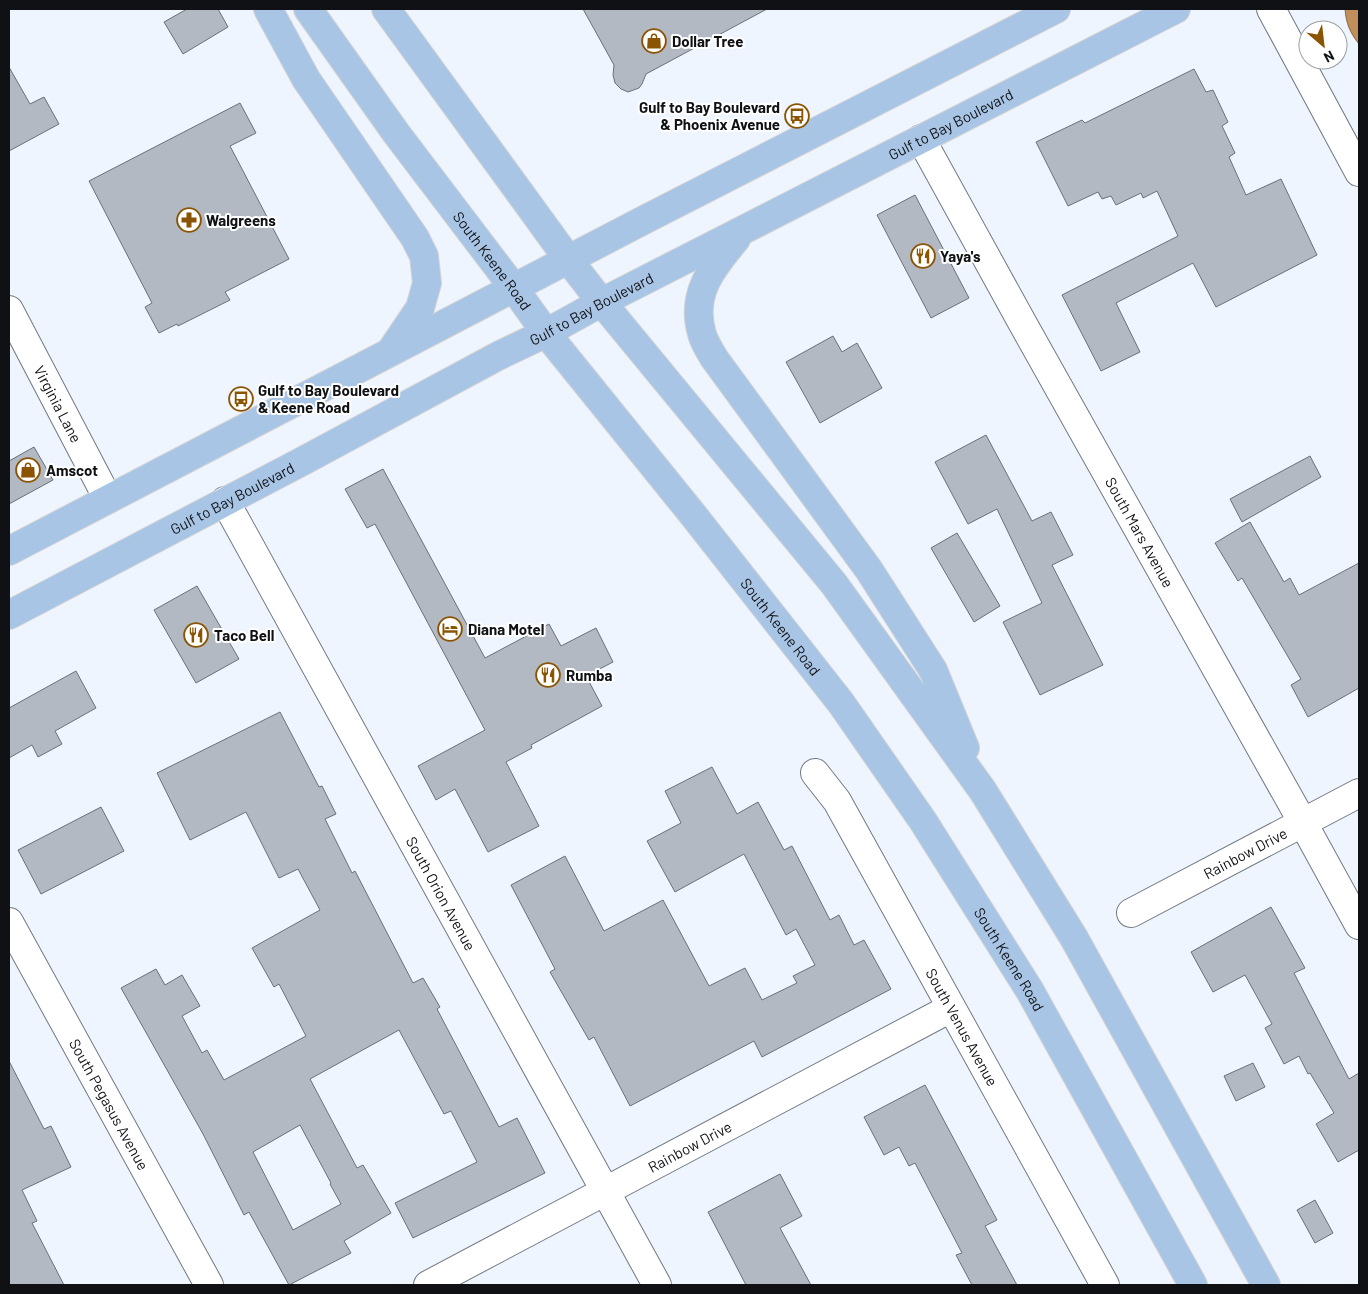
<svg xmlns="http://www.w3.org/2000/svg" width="1368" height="1294" font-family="Barlow,sans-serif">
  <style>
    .water { fill: #c18f5b; stroke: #8c6946 }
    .building { fill: #b2b9c2; stroke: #6a7078; fill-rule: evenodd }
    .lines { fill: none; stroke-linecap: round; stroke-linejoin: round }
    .minor-casing { stroke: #727981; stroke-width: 30 }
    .major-casing { stroke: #d4d4d5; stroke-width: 30 }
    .minor { stroke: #fff; stroke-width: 28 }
    .major { stroke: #a9c5e5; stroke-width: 28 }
    .labels { text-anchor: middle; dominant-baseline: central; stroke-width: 4; stroke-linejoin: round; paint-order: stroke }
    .poi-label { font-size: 15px; font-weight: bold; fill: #0f1114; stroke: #fff; text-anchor: start }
    .street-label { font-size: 15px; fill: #0f1114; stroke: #fff }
  </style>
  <rect width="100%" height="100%" fill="#eef5fe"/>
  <!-- water -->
  <path class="water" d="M 1345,9 L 1359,9 L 1359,44 C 1350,33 1346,23 1345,9 Z"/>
  <!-- building -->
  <path class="building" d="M 187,9 L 218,9 L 228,27 L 183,54 L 164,22 Z
    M 583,9 L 767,9 L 646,74 L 642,84 L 639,88 L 628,92 L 621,89 L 615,83 L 613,75 L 614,65 Z
    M 9,67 L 30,104 L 44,97 L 59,124 L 9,151 Z
    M 1194,69 L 1206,92 L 1213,90 L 1228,122 L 1222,126 L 1235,153 L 1229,157 L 1246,195 L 1281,179 L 1317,255 L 1216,307 L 1193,263 L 1116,303 L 1140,352 L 1101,371 L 1062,295 L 1178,236 L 1157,191 L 1143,198 L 1141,193 L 1116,205 L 1111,196 L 1102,199 L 1098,192 L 1068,206 L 1036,142 L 1082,120 L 1085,123 Z
    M 240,103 L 256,133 L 230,146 L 289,259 L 225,292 L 230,300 L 178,326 L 177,324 L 159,333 L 145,307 L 152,303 L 89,181 Z
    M 915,195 L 969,298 L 931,318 L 877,215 Z
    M 833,336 L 842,352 L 857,343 L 882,388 L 820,423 L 786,362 Z
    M 986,435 L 1032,521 L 1051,512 L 1073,555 L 1052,565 L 1103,665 L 1040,695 L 1003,622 L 1042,603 L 997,509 L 968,524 L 935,462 Z
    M 34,447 L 53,480 L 9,504 L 9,461 Z
    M 1310,456 L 1321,477 L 1242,522 L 1230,499 Z
    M 383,469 L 485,658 L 549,624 L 561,646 L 596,628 L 613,662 L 586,676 L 602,706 L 531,745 L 532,748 L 506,762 L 539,826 L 488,852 L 455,789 L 436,800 L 418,766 L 485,730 L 375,524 L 367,528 L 345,489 Z
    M 1250,522 L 1284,582 L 1290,578 L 1299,595 L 1359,563 L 1359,688 L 1308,717 L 1291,685 L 1301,679 L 1242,578 L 1238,581 L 1215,543 Z
    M 957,533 L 1000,606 L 974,622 L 931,548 Z
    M 197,586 L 239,659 L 196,683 L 154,610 Z
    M 76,671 L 96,708 L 55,731 L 62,744 L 38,757 L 32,745 L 9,758 L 9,708 Z
    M 280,712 L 319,787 L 322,786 L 336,814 L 325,819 L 352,873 L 355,871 L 413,983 L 423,978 L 440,1007 L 437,1009 L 499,1127 L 517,1118 L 545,1173 L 413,1238 L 395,1203 L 477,1162 L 451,1111 L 444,1114 L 399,1030 L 310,1079 L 357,1168 L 363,1165 L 391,1213 L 344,1241 L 351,1253 L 289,1285 L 249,1212 L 244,1215 L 203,1134 L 121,988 L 156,969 L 165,985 L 182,975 L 200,1006 L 182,1016 L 202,1053 L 207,1050 L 224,1080 L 306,1036 L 279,984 L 274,987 L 252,948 L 320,910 L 298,869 L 279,878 L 246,812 L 190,840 L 157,773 ZM 300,1125 L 331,1183 L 330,1184 L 341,1204 L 293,1230 L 253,1152 Z
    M 712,767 L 737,814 L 758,802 L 784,850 L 792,846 L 830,920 L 839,915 L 854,945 L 864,940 L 891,989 L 762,1057 L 754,1041 L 630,1106 L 594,1037 L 589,1040 L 550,972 L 555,969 L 511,885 L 565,856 L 604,931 L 663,900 L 709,986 L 745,968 L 762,1000 L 797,983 L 793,976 L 815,965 L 796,929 L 786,935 L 744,854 L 675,892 L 647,841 L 681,823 L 665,791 Z
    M 101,807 L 124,851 L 41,894 L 18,850 Z
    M 1271,907 L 1305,968 L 1294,973 L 1349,1079 L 1359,1073 L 1359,1150 L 1338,1162 L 1316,1124 L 1334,1113 L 1310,1073 L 1308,1074 L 1299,1056 L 1284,1064 L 1265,1028 L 1272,1024 L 1245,975 L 1213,992 L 1191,952 Z
    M 9,1061 L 44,1129 L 51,1126 L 71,1167 L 22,1190 L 37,1221 L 32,1223 L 64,1285 L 9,1285 Z
    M 1253,1063 L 1265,1087 L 1236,1101 L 1224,1076 Z
    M 925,1085 L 997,1220 L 985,1226 L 1017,1285 L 972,1285 L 956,1255 L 962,1253 L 915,1163 L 909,1166 L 899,1147 L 884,1155 L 864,1117 Z
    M 780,1174 L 802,1216 L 780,1228 L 811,1285 L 746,1285 L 708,1212 Z
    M 1315,1200 L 1333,1233 L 1315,1243 L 1297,1210 Z"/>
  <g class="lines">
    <!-- minor casing -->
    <g class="minor-casing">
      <g id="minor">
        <path d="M 1271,9 L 1359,172"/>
        <path id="s1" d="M 921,139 L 1023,324 L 1303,823 L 1359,925"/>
        <path id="s2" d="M 9,310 L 108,499"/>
        <path id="s3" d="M 225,501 L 657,1285"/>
        <path id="s4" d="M 815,773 L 837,801 L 1105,1285"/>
        <path id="s5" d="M 1131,913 L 1359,793"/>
        <path id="s6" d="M 9,922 L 209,1285"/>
        <path id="s7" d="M 428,1285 L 951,1008"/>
      </g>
    </g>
    <!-- major casing -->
    <g class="major-casing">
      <g id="major">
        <path d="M 268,9 L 306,79 L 415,238 L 424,256 L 427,283 L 420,308 L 393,348"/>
        <path id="s8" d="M 308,9 L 396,133 L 513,287 L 546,333 L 694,516 L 841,703 L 923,821 L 1030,991 L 1193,1285"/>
        <path d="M 386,9 L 568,259 L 595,294 L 834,584 L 983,791 L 1074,938 L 1266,1285"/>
        <path d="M 736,239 C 712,268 690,294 702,334 C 704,342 710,351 714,358 L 869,570 L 933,670 L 965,748"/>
        <path d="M 9,551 L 642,221 L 1056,9"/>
        <path id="s9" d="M 9,615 L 301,462 L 498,356 L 546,333 L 602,302 L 1176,9"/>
      </g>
    </g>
    <!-- minor -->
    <use href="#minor" class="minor"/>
    <!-- major -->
    <use href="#major" class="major"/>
  </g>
  <!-- icons -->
  <defs>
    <g id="shop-ring" transform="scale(1.25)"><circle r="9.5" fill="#fff" stroke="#8a5403" stroke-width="1.5"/><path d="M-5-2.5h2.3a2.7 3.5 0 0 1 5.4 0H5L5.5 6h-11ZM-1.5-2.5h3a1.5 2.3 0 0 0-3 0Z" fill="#8a5403"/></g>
    <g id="bus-ring" transform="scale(1.25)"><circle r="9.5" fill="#fff" stroke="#8a5403" stroke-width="1.5"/><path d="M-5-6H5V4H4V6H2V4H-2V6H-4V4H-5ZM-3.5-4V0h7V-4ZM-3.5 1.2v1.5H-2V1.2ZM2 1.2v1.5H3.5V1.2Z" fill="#8a5403"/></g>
    <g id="pharmacy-ring" transform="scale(1.25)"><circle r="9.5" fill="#fff" stroke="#8a5403" stroke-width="1.5"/><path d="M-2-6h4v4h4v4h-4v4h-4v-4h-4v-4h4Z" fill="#8a5403"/></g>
    <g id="restaurant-ring" transform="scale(1.25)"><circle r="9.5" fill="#fff" stroke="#8a5403" stroke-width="1.5"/><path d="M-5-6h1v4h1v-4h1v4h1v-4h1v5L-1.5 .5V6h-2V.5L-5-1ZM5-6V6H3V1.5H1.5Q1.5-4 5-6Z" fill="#8a5403"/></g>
    <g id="hotel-ring" transform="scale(1.25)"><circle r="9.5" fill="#fff" stroke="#8a5403" stroke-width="1.5"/><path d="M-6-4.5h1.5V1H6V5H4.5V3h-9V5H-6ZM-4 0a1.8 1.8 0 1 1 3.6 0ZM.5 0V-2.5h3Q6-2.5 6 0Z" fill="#8a5403"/></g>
  </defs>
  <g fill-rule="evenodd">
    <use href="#shop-ring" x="654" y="41"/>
    <use href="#bus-ring" x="797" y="116"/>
    <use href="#pharmacy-ring" x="189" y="220"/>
    <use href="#restaurant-ring" x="923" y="256"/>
    <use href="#bus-ring" x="241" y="399"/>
    <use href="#shop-ring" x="28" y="470"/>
    <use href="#hotel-ring" x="450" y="629"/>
    <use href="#restaurant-ring" x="196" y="635"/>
    <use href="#restaurant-ring" x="548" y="675"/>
  </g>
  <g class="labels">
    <!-- poi labels -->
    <g class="poi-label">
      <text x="672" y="41">Dollar Tree</text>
      <text x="780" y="107" text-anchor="end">Gulf to Bay Boulevard<tspan x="780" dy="17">&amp; Phoenix Avenue</tspan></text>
      <text x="206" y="220">Walgreens</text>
      <text x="940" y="256">Yaya's</text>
      <text x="258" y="390">Gulf to Bay Boulevard<tspan x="258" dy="17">&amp; Keene Road</tspan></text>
      <text x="46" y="470">Amscot</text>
      <text x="468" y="629">Diana Motel</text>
      <text x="214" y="635">Taco Bell</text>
      <text x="566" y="675">Rumba</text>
    </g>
    <!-- street labels -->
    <g class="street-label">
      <text stroke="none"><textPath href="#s9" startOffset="1062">Gulf to Bay Boulevard</textPath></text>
      <text stroke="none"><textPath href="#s8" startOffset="312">South Keene Road</textPath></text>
      <text stroke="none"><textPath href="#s9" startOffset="658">Gulf to Bay Boulevard</textPath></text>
      <text stroke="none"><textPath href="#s2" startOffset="106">Virginia Lane</textPath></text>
      <text stroke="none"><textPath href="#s9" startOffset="252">Gulf to Bay Boulevard</textPath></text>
      <text stroke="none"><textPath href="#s1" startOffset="450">South Mars Avenue</textPath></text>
      <text stroke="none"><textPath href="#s8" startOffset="778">South Keene Road</textPath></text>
      <text stroke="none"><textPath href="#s5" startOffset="129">Rainbow Drive</textPath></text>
      <text stroke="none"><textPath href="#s3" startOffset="448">South Orion Avenue</textPath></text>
      <text stroke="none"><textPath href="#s8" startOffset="1182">South Keene Road</textPath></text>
      <text stroke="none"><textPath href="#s4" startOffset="294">South Venus Avenue</textPath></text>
      <text stroke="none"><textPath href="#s6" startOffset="208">South Pegasus Avenue</textPath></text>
      <text stroke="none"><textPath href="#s7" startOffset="296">Rainbow Drive</textPath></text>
    </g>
  </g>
  <!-- border -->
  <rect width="1368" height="1294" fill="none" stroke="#0f1114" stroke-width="20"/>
  <!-- north arrow -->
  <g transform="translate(1323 45) rotate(152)"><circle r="24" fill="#ffffff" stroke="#9fa0a1"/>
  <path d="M0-4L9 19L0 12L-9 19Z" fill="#8a5403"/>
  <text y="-8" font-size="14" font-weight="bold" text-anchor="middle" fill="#0f1114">N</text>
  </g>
</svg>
